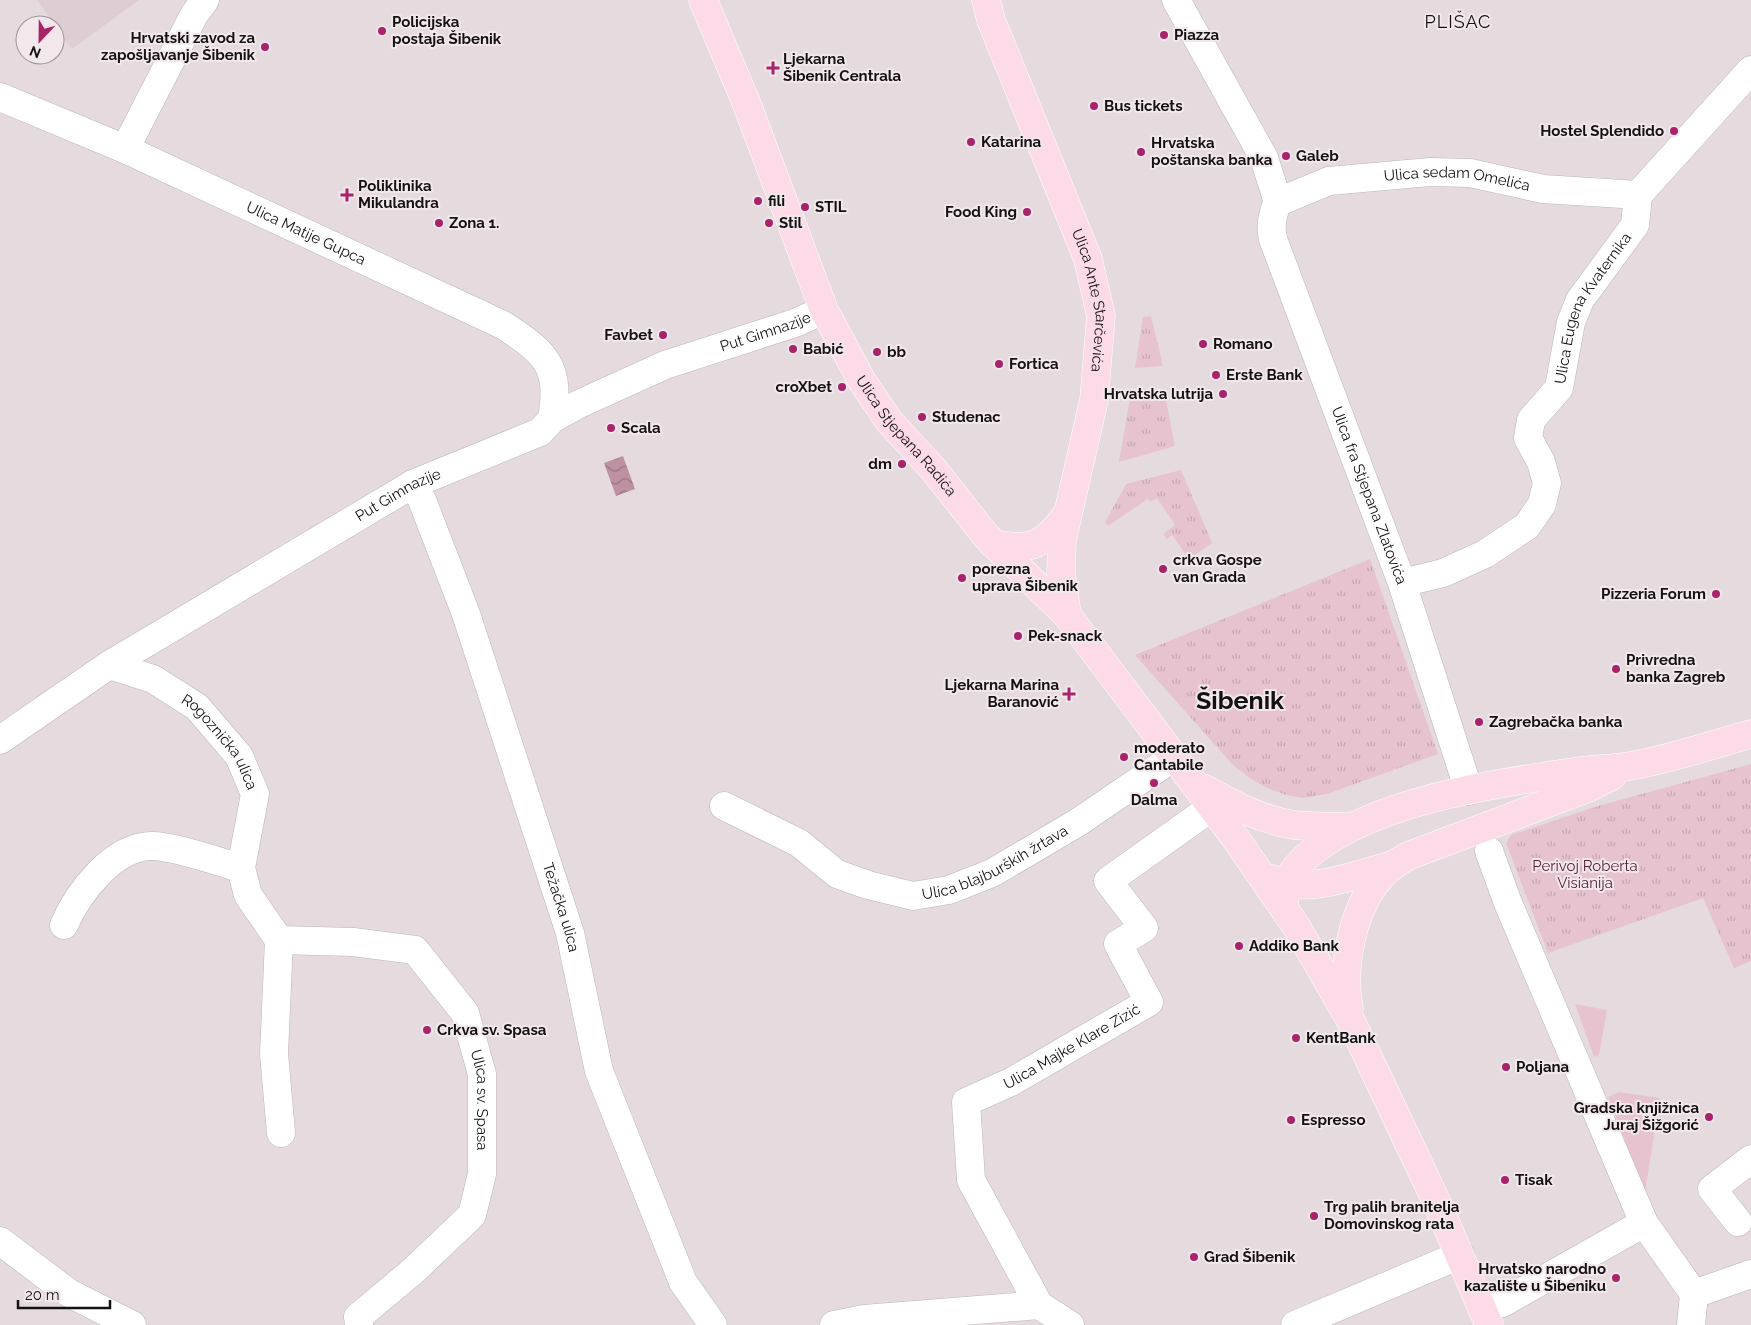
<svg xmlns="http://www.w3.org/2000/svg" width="1751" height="1325" font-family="Raleway,sans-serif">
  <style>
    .built { fill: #dfcdd4 }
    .grass { fill: url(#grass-tufts) }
    .garden { fill: #e7c3d0 }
    .water { fill: url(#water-waves) }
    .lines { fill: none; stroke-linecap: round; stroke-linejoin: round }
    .minor-casing { stroke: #bdb4b7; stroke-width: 29 }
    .major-casing { stroke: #fff; stroke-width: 29 }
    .minor { stroke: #fff; stroke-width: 28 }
    .major { stroke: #fddae7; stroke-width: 28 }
    .poi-dot { fill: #a9236a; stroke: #f2e8ec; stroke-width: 2 }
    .labels { text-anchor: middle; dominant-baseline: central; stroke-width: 4; stroke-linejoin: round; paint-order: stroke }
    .poi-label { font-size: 15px; font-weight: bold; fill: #141112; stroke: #f2e8ec; text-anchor: start }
    .street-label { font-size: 15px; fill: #141112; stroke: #f2e8ec }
    .park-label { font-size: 15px; fill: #551e38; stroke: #f2e8ec }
    .quarter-label { font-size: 18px; letter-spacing: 1px; fill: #141112; stroke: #f2e8ec }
    .town-label { font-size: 25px; font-weight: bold; fill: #141112; stroke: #f2e8ec }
  </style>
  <defs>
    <pattern id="grass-tufts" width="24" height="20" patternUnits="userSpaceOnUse" patternTransform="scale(1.25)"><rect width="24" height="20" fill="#e7c3d0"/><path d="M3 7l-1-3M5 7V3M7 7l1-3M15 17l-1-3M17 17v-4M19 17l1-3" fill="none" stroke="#c5a6b2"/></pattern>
    <pattern id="water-waves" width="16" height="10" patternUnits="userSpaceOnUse" patternTransform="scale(1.25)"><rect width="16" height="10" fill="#bd91a1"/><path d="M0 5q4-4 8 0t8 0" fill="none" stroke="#987582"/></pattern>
  </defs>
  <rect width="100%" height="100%" fill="#e5dbdf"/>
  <!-- built -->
  <path class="built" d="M 37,0 L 139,0 L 72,49 Z"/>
  <!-- grass -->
  <path class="grass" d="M 1151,316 L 1163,366 L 1135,368 L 1143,317 Z
    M 1164,390 L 1175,446 L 1119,462 L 1131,392 Z
    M 1181,470 L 1212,543 L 1189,559 L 1172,535 L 1167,539 L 1163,534 L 1175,525 L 1157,498 L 1150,502 L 1148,499 L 1108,526 L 1105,522 L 1126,484 Z
    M 1370,559 L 1438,754 L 1327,794 L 1303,798 L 1286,795 L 1267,788 L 1251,779 L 1233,765 L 1135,655 Z
    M 1751,764 L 1751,961 L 1734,968 L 1703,898 L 1548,953 L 1506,843 L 1511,835 L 1598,806 Z"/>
  <!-- garden -->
  <path class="garden" d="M 1575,1004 L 1607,1010 L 1599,1055 L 1594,1057 Z
    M 1619,1092 L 1660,1098 L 1645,1192 L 1608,1097 Z"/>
  <!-- water -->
  <path class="water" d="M 623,456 L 635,489 L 616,496 L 604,463 Z"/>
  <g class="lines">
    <!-- minor casing -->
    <g class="minor-casing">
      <g id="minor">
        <path d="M 1176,0 L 1264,158 L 1278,202"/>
        <path id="s1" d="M 0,97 L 125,149 L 503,325 C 546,353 561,366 552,419"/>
        <path d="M 125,149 L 194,15 L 205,0"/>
        <path id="s2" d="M 1278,202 C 1272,214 1270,226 1273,239 L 1402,583 L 1469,791"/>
        <path id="s3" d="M 1278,202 L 1329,181 L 1430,172 L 1470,173 L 1543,189 L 1638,195"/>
        <path id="s4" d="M 413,484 L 422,500 L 466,614 L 570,933 L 599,1071 L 683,1282 L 713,1325"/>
        <path id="s5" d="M 1402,583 L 1443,573 L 1485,554 L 1527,526 L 1542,504 L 1547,483 L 1541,462 L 1528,438 L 1531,420 L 1559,388 L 1571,322 L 1580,300 L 1635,225 L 1638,195 L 1751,70"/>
        <path id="s6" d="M 109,665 L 153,679 L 197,707 L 239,756 L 255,794 L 241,868 L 248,895 L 279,940 L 274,1054 L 281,1133"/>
        <path id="s7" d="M 0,740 L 109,665 L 413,484 L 540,432 L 552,419 L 579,404 L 665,365 L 795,323 L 824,310"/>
        <path id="s8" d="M 724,806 L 799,843 L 837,874 L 868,885 L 913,896 L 949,890 L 992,873 L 1077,823 L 1174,757"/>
        <path d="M 1489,851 L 1508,903 L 1644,1223 L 1694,1294 L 1751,1274"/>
        <path d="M 64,925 C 78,893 113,846 152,846 C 174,846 219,862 241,868"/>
        <path id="s9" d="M 279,940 L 353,942 L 415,950 L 465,1013 L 482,1074 L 482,1174 L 472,1215 L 413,1271 L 358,1317 L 359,1325"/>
        <path d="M 1738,1222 L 1712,1189 L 1751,1159"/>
        <path d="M 0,1241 L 69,1293 L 132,1325"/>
        <path d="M 1502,1303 L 1644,1223"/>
        <path id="s10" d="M 1039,1305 L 971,1180 L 966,1102 L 1011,1082 L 1149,1002 L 1118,944 L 1144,928 L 1108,881 L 1212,807"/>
        <path d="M 834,1325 L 864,1319 L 1039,1305 L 1070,1325"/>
        <path d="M 1295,1325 L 1460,1255"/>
        <path d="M 1691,1325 L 1694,1294"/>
      </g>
    </g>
    <!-- major casing -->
    <g class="major-casing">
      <g id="major">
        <path id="s11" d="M 703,0 L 746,102 L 824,310 L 862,381 L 889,421 L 934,470 L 986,536 L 1067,615 L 1236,839 L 1296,926 L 1352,1023 L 1438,1205 L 1489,1325"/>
        <path id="s12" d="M 986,0 L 991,20 L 1088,259 L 1101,316 L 1094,400 L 1062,540 L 1061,573 L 1067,615"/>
        <path d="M 992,543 C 1030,553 1047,544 1068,512"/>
        <path d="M 1203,788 C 1232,804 1261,820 1294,825 C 1312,827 1331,826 1349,827"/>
        <path d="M 1272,879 C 1309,895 1356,874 1393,865"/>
        <path d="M 1286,912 C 1279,886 1293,867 1313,851 C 1378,800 1493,784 1574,772 C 1593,769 1612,769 1630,766 C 1671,759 1711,745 1751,734"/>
        <path d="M 1349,1009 C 1341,967 1352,907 1383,874 C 1390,867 1399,861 1408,856 L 1588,788 L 1612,776"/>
      </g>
    </g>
    <!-- minor -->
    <use href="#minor" class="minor"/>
    <!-- major -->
    <use href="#major" class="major"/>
  </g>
  <!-- markers -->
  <g class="poi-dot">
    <circle cx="382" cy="31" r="5"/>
    <circle cx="1164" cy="35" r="5"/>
    <circle cx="265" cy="47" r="5"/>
    <path d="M770.5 60.5h5v5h5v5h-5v5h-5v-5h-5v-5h5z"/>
    <circle cx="1094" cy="106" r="5"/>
    <circle cx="1674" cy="131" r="5"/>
    <circle cx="971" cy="142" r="5"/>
    <circle cx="1141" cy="152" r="5"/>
    <circle cx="1286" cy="156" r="5"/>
    <path d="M344.5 187.5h5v5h5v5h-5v5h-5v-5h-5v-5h5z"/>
    <circle cx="758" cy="201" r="5"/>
    <circle cx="805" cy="207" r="5"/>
    <circle cx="1027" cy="212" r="5"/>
    <circle cx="439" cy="223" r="5"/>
    <circle cx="769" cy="223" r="5"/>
    <circle cx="663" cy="335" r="5"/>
    <circle cx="1203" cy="344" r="5"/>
    <circle cx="793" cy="349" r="5"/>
    <circle cx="877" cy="352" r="5"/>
    <circle cx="999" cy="364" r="5"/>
    <circle cx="1216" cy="375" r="5"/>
    <circle cx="842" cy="387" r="5"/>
    <circle cx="1223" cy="394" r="5"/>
    <circle cx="922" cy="417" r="5"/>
    <circle cx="611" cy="428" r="5"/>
    <circle cx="902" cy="464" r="5"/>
    <circle cx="1163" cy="569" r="5"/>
    <circle cx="962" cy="578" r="5"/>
    <circle cx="1716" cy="594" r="5"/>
    <circle cx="1018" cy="636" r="5"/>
    <circle cx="1616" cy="669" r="5"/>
    <path d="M1066.5 686.5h5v5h5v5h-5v5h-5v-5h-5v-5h5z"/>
    <circle cx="1479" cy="722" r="5"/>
    <circle cx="1124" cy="757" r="5"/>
    <circle cx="1154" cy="783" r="5"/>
    <circle cx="1239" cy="946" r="5"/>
    <circle cx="427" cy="1030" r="5"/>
    <circle cx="1296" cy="1038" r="5"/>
    <circle cx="1506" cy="1067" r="5"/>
    <circle cx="1709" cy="1117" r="5"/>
    <circle cx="1291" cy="1120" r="5"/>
    <circle cx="1505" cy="1180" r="5"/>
    <circle cx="1314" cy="1216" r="5"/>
    <circle cx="1194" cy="1257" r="5"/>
    <circle cx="1616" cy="1278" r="5"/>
  </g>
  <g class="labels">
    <!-- poi labels -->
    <g class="poi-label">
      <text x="392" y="22">Policijska<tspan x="392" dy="17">postaja Šibenik</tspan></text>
      <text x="1174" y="35">Piazza</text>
      <text x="255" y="38" text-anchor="end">Hrvatski zavod za<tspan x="255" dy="17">zapošljavanje Šibenik</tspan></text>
      <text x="783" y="59">Ljekarna<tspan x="783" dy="17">Šibenik Centrala</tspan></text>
      <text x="1104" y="106">Bus tickets</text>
      <text x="1664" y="131" text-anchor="end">Hostel Splendido</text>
      <text x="981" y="142">Katarina</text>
      <text x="1151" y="143">Hrvatska<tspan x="1151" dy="17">poštanska banka</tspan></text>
      <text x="1296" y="156">Galeb</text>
      <text x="358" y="186">Poliklinika<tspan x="358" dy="17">Mikulandra</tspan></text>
      <text x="768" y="201">fili</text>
      <text x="815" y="207">STIL</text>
      <text x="1017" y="212" text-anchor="end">Food King</text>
      <text x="449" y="223">Zona 1.</text>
      <text x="779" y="223">Stil</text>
      <text x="653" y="335" text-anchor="end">Favbet</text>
      <text x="1213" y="344">Romano</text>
      <text x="803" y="349">Babić</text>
      <text x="887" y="352">bb</text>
      <text x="1009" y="364">Fortica</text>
      <text x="1226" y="375">Erste Bank</text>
      <text x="832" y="387" text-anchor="end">croXbet</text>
      <text x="1213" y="394" text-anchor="end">Hrvatska lutrija</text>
      <text x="932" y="417">Studenac</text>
      <text x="621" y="428">Scala</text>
      <text x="892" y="464" text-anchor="end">dm</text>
      <text x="1173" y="560">crkva Gospe<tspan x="1173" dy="17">van Grada</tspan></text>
      <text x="972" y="569">porezna<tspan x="972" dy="17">uprava Šibenik</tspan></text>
      <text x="1706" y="594" text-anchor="end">Pizzeria Forum</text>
      <text x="1028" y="636">Pek-snack</text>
      <text x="1626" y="660">Privredna<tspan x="1626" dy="17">banka Zagreb</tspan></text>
      <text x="1059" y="685" text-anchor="end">Ljekarna Marina<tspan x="1059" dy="17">Baranović</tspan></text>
      <text x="1489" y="722">Zagrebačka banka</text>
      <text x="1134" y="748">moderato<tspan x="1134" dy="17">Cantabile</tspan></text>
      <text x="1154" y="800" text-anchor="middle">Dalma</text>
      <text x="1249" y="946">Addiko Bank</text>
      <text x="437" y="1030">Crkva sv. Spasa</text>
      <text x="1306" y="1038">KentBank</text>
      <text x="1516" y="1067">Poljana</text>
      <text x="1699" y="1108" text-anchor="end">Gradska knjižnica<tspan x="1699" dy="17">Juraj Šižgorić</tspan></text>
      <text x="1301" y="1120">Espresso</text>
      <text x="1515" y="1180">Tisak</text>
      <text x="1324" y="1207">Trg palih branitelja<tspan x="1324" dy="17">Domovinskog rata</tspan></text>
      <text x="1204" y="1257">Grad Šibenik</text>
      <text x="1606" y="1269" text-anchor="end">Hrvatsko narodno<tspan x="1606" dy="17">kazalište u Šibeniku</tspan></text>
    </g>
    <!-- street labels -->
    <g class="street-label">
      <text stroke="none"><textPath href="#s3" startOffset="184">Ulica sedam Omelića</textPath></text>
      <text stroke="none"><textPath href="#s1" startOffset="335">Ulica Matije Gupca</textPath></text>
      <text stroke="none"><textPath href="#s12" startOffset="320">Ulica Ante Starčevića</textPath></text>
      <text stroke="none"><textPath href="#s5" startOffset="385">Ulica Eugena Kvaternika</textPath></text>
      <text stroke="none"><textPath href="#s7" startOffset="872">Put Gimnazije</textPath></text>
      <text stroke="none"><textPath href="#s11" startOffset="484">Ulica Stjepana Radića</textPath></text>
      <text stroke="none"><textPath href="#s7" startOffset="468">Put Gimnazije</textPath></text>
      <text stroke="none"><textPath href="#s2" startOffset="312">Ulica fra Stjepana Zlatovića</textPath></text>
      <text stroke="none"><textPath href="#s6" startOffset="140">Rogoznička ulica</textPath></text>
      <text stroke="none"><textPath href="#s8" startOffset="301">Ulica blajburških žrtava</textPath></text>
      <text stroke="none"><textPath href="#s4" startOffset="449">Težačka ulica</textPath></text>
      <text stroke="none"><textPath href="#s10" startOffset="340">Ulica Majke Klare Zizić</textPath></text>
      <text stroke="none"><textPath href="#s9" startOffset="306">Ulica sv. Spasa</textPath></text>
    </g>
    <!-- park labels -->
    <g class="park-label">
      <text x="1585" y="866">Perivoj Roberta<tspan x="1585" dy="17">Visianija</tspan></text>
    </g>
    <!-- quarter labels -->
    <g class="quarter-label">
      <text x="1458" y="21">PLIŠAC</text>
    </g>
    <!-- town labels -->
    <g class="town-label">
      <text x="1240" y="700">Šibenik</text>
    </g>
  </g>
  <!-- north arrow -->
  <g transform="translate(40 40) rotate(202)"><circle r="24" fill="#f2e8ec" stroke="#999295"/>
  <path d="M0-4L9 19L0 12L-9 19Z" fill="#a9236a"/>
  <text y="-8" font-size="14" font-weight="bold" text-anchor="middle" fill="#141112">N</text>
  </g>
  <!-- scale -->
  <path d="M18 1300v8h92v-8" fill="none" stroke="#141112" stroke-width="2.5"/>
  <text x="25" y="1300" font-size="15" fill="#141112" stroke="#f2e8ec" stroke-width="4" paint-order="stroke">20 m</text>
</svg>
